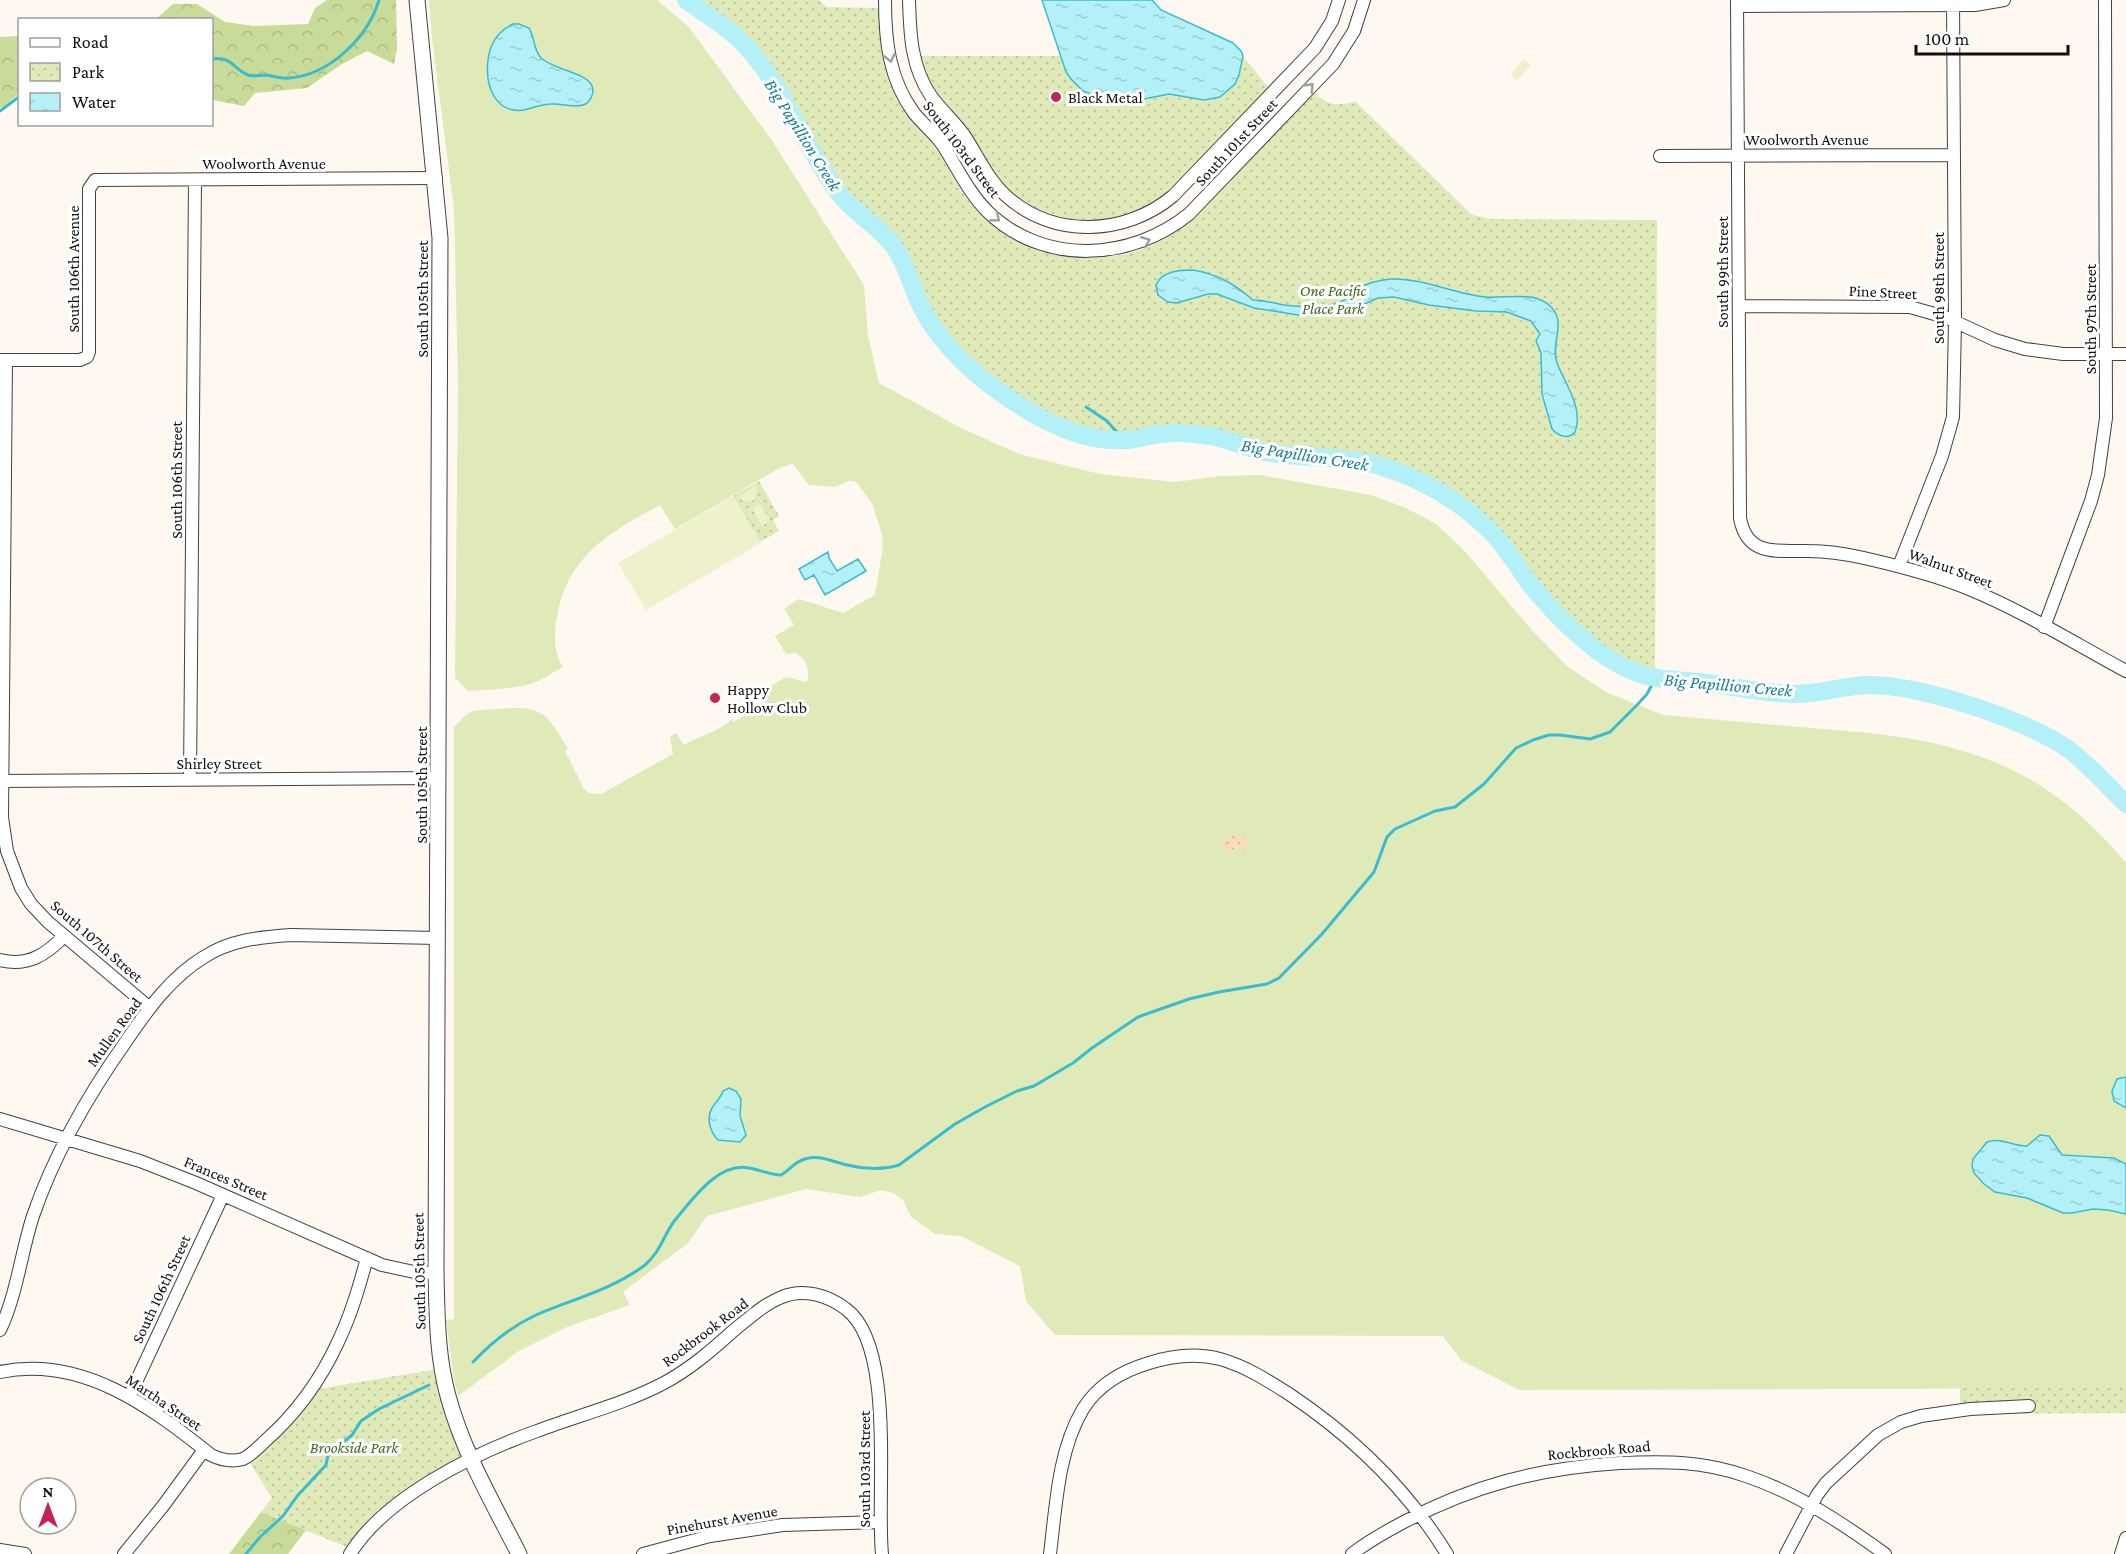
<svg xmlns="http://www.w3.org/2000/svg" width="2126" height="1554" font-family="'Crimson Pro',serif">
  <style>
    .grass { fill: #e0eab9 }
    .forest { fill: url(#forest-crowns) }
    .sand { fill: url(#sand-dots) }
    .park { fill: url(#park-dots) }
    .pitch { fill: #eef1cb }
    .water { fill: url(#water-ripples); stroke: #3abccf; stroke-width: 1.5 }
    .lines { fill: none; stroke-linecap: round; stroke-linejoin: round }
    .stream { stroke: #3abccf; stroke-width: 3 }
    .river { stroke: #b4f0f7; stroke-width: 18 }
    .minor-casing { stroke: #424242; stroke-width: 14 }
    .tertiary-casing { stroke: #424242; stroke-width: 17 }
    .minor { stroke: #fff; stroke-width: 12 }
    .tertiary { stroke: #fff; stroke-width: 15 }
    .oneway { stroke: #9f9f9f }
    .poi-dot { fill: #c12456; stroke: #fff; stroke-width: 2 }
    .labels { text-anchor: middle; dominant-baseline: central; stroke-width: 6; stroke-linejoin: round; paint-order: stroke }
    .poi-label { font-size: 16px; fill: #0f0f0f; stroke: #fff; text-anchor: start }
    .street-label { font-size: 16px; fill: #0f0f0f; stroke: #fff }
    .park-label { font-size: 16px; font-style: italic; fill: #41681d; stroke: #fff }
    .water-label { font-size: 18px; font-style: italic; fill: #157f94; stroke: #fff }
  </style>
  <defs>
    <pattern id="forest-crowns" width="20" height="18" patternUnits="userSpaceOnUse" patternTransform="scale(1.5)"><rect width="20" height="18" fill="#c8db98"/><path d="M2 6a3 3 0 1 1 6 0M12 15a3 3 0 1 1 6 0" fill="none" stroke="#abbb82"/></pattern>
    <pattern id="sand-dots" width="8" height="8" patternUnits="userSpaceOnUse" patternTransform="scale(1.5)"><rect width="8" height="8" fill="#fbdcbc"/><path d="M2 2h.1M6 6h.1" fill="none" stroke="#d6bca0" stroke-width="1.8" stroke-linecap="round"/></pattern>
    <pattern id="park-dots" width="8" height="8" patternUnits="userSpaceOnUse" patternTransform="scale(1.5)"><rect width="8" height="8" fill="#e0eab9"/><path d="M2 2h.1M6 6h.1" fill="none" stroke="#bfc89e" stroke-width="1.8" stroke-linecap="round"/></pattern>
    <pattern id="water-ripples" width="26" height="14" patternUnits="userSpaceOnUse" patternTransform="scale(1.5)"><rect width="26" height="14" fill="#b4f0f7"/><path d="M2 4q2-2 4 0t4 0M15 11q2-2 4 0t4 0" fill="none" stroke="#9acdd3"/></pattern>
  </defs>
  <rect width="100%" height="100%" fill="#fff8f0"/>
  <!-- grass -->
  <path class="grass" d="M 429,0 L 657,0 L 688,26 L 771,139 L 864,285 L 868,336 L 879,383 L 961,428 L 1019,454 L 1100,474 L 1175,482 L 1220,476 L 1260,475 L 1371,495 L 1406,508 L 1436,524 L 1462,548 L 1530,628 L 1568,667 L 1606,692 L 1663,715 L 1869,733 C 1980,745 2054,776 2126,863 L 2126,1388 L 1519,1390 L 1461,1360 L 1443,1336 L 1055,1335 L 1026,1301 L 1020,1266 L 961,1236 L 935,1234 L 911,1217 L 903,1200 L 893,1193 L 881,1190 L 860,1197 L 806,1189 L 707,1216 L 687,1244 L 623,1292 L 630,1305 L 567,1327 L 519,1351 L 458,1396 L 454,1380 L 446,1320 L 454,1319 L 454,727 C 459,723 465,714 471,712 C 479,709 491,710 499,709 C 542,705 547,713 568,749 L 565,751 L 584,789 L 589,793 L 601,794 L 673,754 L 670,737 L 676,733 L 684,745 C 700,735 717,733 732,719 L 733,722 L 765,705 L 759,693 L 786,677 L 807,682 C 810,670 807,659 795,653 L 786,654 L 775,636 L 794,625 L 784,609 L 799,599 L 843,613 L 875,595 L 883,546 L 882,534 L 872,503 L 856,482 L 849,481 L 835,487 L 809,485 L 792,463 L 784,467 L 783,466 L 675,529 L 660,505 C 610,532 567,556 557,617 C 554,635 553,651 563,667 C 555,671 547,677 538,681 C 517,690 491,689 468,691 L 455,678 L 458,386 L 455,247 L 454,209 L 432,39 Z"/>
  <!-- forest -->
  <path class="forest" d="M 327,0 L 396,0 L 397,49 L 394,64 L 367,51 L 342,64 L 307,88 L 255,93 L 244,106 L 212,100 L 212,20 L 156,19 L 173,4 L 197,4 L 225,22 L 254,26 L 308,24 L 315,8 Z
    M 19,36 L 19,93 L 5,106 L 0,108 L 0,37 Z
    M 261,1512 L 306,1530 L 288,1554 L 229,1554 Z"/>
  <!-- sand -->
  <path class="sand" d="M 1242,834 L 1248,842 L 1245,849 L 1236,848 L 1228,852 L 1224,850 L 1224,847 L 1220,845 L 1221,841 L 1227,840 L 1228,837 L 1233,835 L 1238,839 Z"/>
  <!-- park -->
  <path class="park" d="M 686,0 L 819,0 L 827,7 L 880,8 C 880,48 886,83 910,116 C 920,131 934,142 943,159 C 953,176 961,193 975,208 C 1022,258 1103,274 1164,239 C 1190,224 1210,200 1231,178 C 1258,150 1285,121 1313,92 C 1326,105 1338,107 1355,101 L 1471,214 L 1489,219 L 1657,220 L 1655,679 L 1625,668 L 1590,645 L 1548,606 L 1503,546 L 1475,517 L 1432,487 L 1402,474 L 1376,465 L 1347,459 L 1263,451 L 1220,438 L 1202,435 L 1170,433 L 1124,440 L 1085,436 L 1063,429 L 1037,416 L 994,387 L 961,361 L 933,327 L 921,306 L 903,261 L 891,243 L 881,231 L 855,211 L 840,195 L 809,147 L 784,99 L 746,47 L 734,34 Z
    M 919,56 L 1060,56 C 1070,86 1093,105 1127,102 C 1137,102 1148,97 1159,95 C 1166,94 1174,96 1182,94 C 1201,89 1220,81 1239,75 L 1243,56 L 1268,87 L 1164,195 L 1137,212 L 1107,220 L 1074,221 L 1037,209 L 1012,193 L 1000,182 L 990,170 L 966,127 L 932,87 Z
    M 759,481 L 779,516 L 773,520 L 779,531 L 760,542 L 733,496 Z
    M 437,1369 L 464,1457 C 414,1483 382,1502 347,1547 L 261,1512 L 272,1498 L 250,1463 L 298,1416 L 318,1389 Z
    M 1960,1388 L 2126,1388 L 2126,1413 L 1960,1414 Z"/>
  <!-- pitch -->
  <path class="pitch" d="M 1524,59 L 1531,65 L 1517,80 L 1511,74 Z
    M 755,486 L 757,493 L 754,500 L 748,502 L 742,500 L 739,496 Z
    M 733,496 L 761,543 L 646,610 L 618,563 Z
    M 760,504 L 770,521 L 762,526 L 752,508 Z"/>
  <!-- water -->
  <path class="water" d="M 1042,0 L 1152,0 L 1161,10 L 1233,43 L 1241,51 L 1243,56 L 1239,75 L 1235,84 L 1220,97 L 1204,100 L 1169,94 L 1129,102 L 1110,101 L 1083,91 L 1071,79 L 1066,72 Z
    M 513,24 L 519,24 L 529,28 C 535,38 533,49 541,58 C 554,70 586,72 592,86 C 595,93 590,103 583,105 C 574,108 561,103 551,104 C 542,104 533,108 524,110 C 494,114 485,84 488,60 C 490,43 498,31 513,24 Z
    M 1193,270 C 1218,274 1234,284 1253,300 C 1264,300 1273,303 1284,305 C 1298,307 1326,307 1339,303 C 1346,300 1351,294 1357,290 C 1367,282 1379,280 1391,279 C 1423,278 1454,294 1485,297 C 1505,299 1535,290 1551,307 C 1567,323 1550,343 1557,363 C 1565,384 1584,408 1575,432 C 1569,440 1558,436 1552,429 L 1542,394 L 1541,353 L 1536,341 L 1540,334 L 1531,321 L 1507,312 L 1476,311 L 1429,305 L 1394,297 L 1378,298 L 1346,312 L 1305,316 L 1254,308 L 1217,294 L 1208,294 L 1177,303 L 1168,302 L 1158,295 L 1156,285 C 1162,271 1179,270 1193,270 Z
    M 828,552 L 829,558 L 837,571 L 858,559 L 866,571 L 825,595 L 814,575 L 805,580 L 799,569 Z
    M 2126,1077 L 2126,1108 L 2114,1101 L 2112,1091 L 2117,1079 Z
    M 729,1088 L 736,1091 L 741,1099 L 740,1116 L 746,1135 L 740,1142 L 718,1140 C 710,1132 706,1118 712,1108 C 716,1101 721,1098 723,1091 Z
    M 2040,1135 L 2049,1136 L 2062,1155 L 2114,1158 L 2126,1164 L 2126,1214 L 2108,1210 L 2093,1209 L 2072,1213 L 2063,1213 L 2027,1198 L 1995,1192 L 1984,1184 L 1974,1173 L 1972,1166 L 1973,1159 L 1987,1142 C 2000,1137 2013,1146 2027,1146 Z"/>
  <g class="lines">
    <!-- stream -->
    <path class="stream" d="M 212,59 C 232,56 233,69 248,75 C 254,77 260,75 266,75 C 274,76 281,79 289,78 C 330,75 368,37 379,0
      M 0,111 L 20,96
      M 1086,407 L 1107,421 L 1124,440
      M 473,1362 C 491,1343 512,1326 536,1315 C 573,1299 612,1290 645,1265 C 661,1251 663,1236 675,1220 C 693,1199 718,1162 749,1168 C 761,1170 770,1175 781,1175 C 790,1170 794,1162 805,1159 C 818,1154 833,1162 847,1165 C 863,1169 884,1170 899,1165 L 955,1124 L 985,1107 L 1017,1091 L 1034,1086 L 1073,1063 L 1092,1048 L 1138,1017 L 1189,999 L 1219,992 L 1267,984 L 1279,978 L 1322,934 L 1374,872 L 1387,837 L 1395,829 L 1435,811 L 1455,807 L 1484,784 L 1516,748 L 1533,740 L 1549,735 L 1560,735 L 1590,739 L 1610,732 L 1637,705 L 1647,694 L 1655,679
      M 246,1554 L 260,1537 L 283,1516 L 298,1495 L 326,1465 L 328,1455 L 352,1435 L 361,1421 L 379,1409 L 429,1385"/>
    <!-- river -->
    <path class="river" d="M 686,0 C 705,14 726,26 743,43 C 784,86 803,145 838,192 C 854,214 879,225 895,248 C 907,266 911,285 920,304 C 943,353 995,393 1041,418 C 1069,433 1103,444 1135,439 C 1150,436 1164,432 1179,433 C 1193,434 1209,435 1223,439 C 1237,443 1251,449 1265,452 C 1303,459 1342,455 1380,466 C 1423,479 1462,502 1493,534 C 1507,549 1518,567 1530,584 C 1555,615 1593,654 1630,670 C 1656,682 1681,679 1708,683 C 1737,687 1767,694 1796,694 C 1820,694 1843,686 1867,685 C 1918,684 2027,720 2068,749 C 2090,765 2107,786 2126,804"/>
    <!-- minor casing -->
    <g class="minor-casing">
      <path id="minor" d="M 885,0 C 885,41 889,79 914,113 C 923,124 934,133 942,144 C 957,167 968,192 988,212 C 1044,266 1131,261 1189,214 L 1333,64 L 1354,31 L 1364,0
        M 909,0 C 910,34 911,67 931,96 C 941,110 954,121 964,135 C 978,156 987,178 1005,195 C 1053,239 1125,236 1173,196 L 1315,48 L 1332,21 L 1339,0
        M 1737,0 L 1740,518 C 1747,558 1779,550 1809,551 C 1828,551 1846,554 1864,558 C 1899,566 1935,575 1969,589 C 2023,611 2074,643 2126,671
        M 1737,6 L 1975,5 L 2004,0
        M 1660,156 L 1954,155
        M 1739,306 L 1910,307 L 1945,317 L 1995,340 L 2025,349 L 2063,354 L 2126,354
        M 0,360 L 80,360 L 87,357 L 89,352 L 89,189 L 95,180 L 436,178
        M 6,360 L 2,817 L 7,851 L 21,888 L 31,904 L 48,922 L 150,1008
        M 1899,566 L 1942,456 L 1953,417 L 1955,322 L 1953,0
        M 2044,627 L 2091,501 L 2098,475 L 2106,418 L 2105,0
        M 190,780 L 195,180
        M 0,781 L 439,778
        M 0,960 C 27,967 46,955 64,936
        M 0,1119 L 140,1161 L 196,1183 L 382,1265 L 414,1272 L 436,1273
        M 0,1330 C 17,1294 21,1253 33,1216 C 55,1152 88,1095 127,1040 C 148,1009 171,977 204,957 C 230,940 260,937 291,935 L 438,938
        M 0,1372 C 82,1355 151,1407 211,1455 C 221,1460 232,1462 243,1459 C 251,1455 258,1448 264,1442 C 296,1414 321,1379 338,1342 C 351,1315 359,1287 367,1258
        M 129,1397 L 223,1195
        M 0,1550 L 25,1554
        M 124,1554 L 163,1506 L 204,1450
        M 350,1554 C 385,1497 475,1453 537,1431 C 579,1415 624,1404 664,1383 C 690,1369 712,1350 733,1331 C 748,1319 764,1304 782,1297 C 803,1288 828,1295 846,1309 C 896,1346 876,1494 882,1554
        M 643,1554 L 710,1536 L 783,1525 L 880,1522
        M 1050,1554 C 1056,1506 1058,1451 1083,1409 C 1098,1385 1122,1371 1149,1363 C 1171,1356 1197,1353 1220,1359 C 1245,1366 1267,1380 1289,1394 C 1352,1436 1407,1489 1447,1554
        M 1352,1554 C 1367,1542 1385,1532 1402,1523 C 1473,1485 1540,1468 1620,1463 C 1665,1461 1703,1461 1746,1476 C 1797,1493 1842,1523 1885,1554
        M 1786,1554 L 1817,1495 L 1826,1483 L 1878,1435 L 1901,1422 L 1921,1416 L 1970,1409 L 2029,1406
        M 2121,1554 L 2126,1538"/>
    </g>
    <!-- tertiary casing -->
    <g class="tertiary-casing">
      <path id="tertiary" d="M 417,0 L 440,238 L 436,1273 C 437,1315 437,1356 448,1396 C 463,1452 493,1503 519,1554"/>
    </g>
    <!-- minor -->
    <use href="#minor" class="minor"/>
    <!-- tertiary -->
    <use href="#tertiary" class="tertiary"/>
  </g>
  <!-- one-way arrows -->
  <defs><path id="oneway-chevron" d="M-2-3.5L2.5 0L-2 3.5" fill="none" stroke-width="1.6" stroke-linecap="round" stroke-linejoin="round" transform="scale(1.5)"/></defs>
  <g class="oneway">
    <use href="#oneway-chevron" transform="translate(890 58) rotate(77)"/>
    <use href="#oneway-chevron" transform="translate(1310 87) rotate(-46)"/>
    <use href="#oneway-chevron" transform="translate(996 218) rotate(39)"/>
    <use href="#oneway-chevron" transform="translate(1146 241) rotate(-22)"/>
  </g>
  <!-- markers -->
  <g class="poi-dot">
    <circle cx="1056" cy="97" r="6"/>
    <circle cx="715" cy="698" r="6"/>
  </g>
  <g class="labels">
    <!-- poi labels -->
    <g class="poi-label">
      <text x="1068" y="97">Black Metal</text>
      <text x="727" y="689">Happy<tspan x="727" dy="18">Hollow Club</tspan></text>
    </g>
    <!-- street labels -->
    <g class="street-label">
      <text x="1807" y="139">Woolworth Avenue</text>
      <text transform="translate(1236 142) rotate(-47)">South 101st Street</text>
      <text transform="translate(962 149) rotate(53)">South 103rd Street</text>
      <text x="264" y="163">Woolworth Avenue</text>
      <text transform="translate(73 269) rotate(-90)">South 106th Avenue</text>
      <text transform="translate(1722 272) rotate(-90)">South 99th Street</text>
      <text transform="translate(1938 288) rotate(-90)">South 98th Street</text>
      <text transform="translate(1883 292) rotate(3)">Pine Street</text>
      <text transform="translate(422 299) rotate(-90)">South 105th Street</text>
      <text transform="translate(2090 319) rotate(-90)">South 97th Street</text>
      <text transform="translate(176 480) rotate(-90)">South 106th Street</text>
      <text transform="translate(1951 568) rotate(20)">Walnut Street</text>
      <text x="219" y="763">Shirley Street</text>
      <text transform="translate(421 785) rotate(-90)">South 105th Street</text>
      <text transform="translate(97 941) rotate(41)">South 107th Street</text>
      <text transform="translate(114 1032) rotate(-54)">Mullen Road</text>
      <text transform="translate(226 1178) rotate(23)">Frances Street</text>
      <text transform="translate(419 1271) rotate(-91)">South 105th Street</text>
      <text transform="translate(161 1289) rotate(-65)">South 106th Street</text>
      <text transform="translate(705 1332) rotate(-37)">Rockbrook Road</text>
      <text transform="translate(164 1402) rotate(34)">Martha Street</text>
      <text transform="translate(1599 1450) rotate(-5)">Rockbrook Road</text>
      <text transform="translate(864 1469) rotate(-90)">South 103rd Street</text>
      <text transform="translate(722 1520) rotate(-10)">Pinehurst Avenue</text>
    </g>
    <!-- park labels -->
    <g class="park-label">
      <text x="1333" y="290">One Pacific<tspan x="1333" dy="18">Place Park</tspan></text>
      <text x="354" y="1447">Brookside Park</text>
    </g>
    <!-- water labels -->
    <g class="water-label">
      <text transform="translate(803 135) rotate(58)">Big Papillion Creek</text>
      <text transform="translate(1305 455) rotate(9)">Big Papillion Creek</text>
      <text transform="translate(1728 685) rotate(5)">Big Papillion Creek</text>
    </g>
  </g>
  <!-- legend -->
  <rect x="18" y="18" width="195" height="108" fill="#ffffff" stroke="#9f9f9f" stroke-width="1.5"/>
  <rect x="30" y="38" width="30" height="9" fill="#ffffff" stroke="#9f9f9f" stroke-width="1.5"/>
  <text x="72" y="48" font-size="18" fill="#0f0f0f">Road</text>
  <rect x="30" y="63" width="30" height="18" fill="url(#park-dots)" stroke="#9f9f9f" stroke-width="1.5"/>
  <text x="72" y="78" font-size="18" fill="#0f0f0f">Park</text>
  <rect x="30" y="93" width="30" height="18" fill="url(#water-ripples)" stroke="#9f9f9f" stroke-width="1.5"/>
  <text x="72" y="108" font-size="18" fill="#0f0f0f">Water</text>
  <!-- north arrow -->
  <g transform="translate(48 1506)"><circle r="28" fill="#ffffff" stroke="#9f9f9f" stroke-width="1.5"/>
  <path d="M0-4.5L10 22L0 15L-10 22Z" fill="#c12456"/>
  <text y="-9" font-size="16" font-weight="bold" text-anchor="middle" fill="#0f0f0f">N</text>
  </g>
  <!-- scale -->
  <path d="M1916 45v9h152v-9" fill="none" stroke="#0f0f0f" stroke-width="3"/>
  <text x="1925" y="45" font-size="18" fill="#0f0f0f" stroke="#ffffff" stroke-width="4.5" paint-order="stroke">100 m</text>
</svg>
